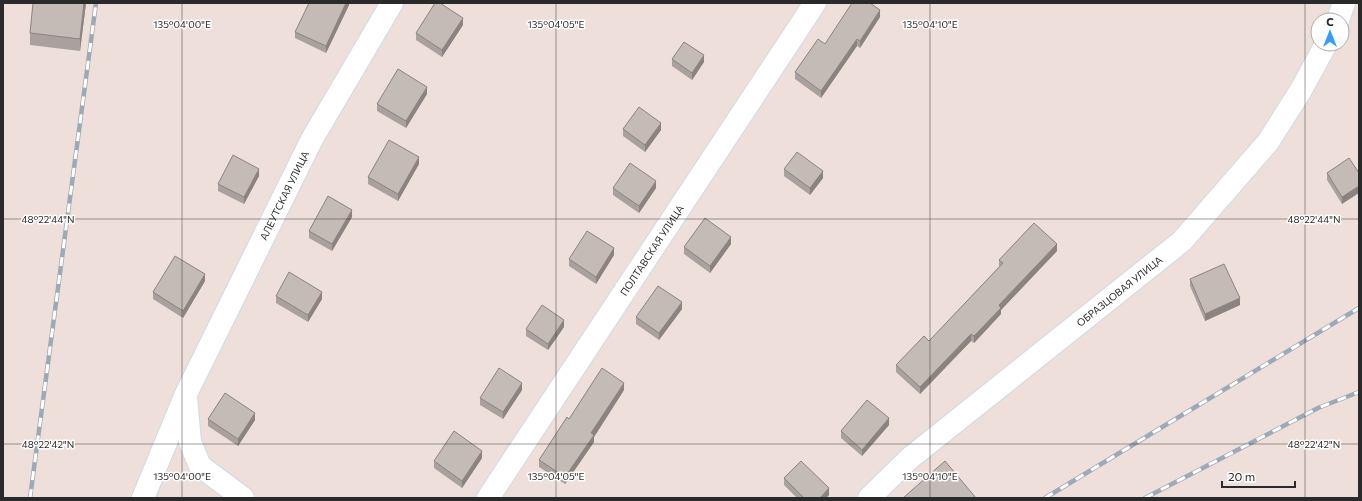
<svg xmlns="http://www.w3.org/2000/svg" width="1362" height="501" font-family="Commissioner,sans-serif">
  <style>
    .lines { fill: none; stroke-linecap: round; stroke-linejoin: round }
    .minor-casing { stroke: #cfdae4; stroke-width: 24 }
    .minor { stroke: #fff; stroke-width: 22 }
    .rail-casing { stroke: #9ca9b6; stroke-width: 4.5 }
    .rail { stroke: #fff; stroke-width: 3; stroke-dasharray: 9; stroke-linecap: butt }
    .wall { fill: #a9a19d }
    .shaded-wall { fill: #8a837f }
    .building { fill: #c5bbb6; stroke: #8a837f }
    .ticks { fill: none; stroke: #2a2a2a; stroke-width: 1; stroke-opacity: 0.45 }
    .labels { text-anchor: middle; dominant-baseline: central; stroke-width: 3; stroke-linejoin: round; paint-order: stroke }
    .street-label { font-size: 10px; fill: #2a2a2a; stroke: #fff }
    .ticks-label { font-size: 10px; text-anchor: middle; fill: #2a2a2a; stroke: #fff; stroke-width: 3; stroke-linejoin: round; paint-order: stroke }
  </style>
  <rect width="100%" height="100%" fill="#eedfda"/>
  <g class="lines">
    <!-- minor casing -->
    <g class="minor-casing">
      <g id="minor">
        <path d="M 1338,20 L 1344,3"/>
        <path d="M 186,397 L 190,442 L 200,466 L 243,498"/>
        <path id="s1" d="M 143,498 L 186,394 L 312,139 L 392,3"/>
        <path id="s2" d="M 488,498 L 815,3"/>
        <path id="s3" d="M 869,498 L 910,458 L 1182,241 L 1268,142 L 1301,90 L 1326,44"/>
      </g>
    </g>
    <!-- minor -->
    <use href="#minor" class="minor"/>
    <!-- rail casing -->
    <g class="rail-casing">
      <path id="rail" d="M 30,498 L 96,3
        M 1045,498 L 1359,308
        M 1145,498 L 1318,408 L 1359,392"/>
    </g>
    <!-- rail -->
    <use href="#rail" class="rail"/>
  </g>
  <!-- wall -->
  <path class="wall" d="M 86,3 L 80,51 L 30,45 L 30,33 Z
    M 349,3 L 349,5 L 326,53 L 295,38 L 295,32 Z
    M 880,17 L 860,48 L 857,46 L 821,98 L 795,79 L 795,72 L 825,44 Z
    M 463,25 L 442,57 L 416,40 L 416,33 Z
    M 672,59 L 704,62 L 692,80 L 672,66 Z
    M 427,94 L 406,128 L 377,111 L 377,104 Z
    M 623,129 L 661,130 L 645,152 L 623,136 Z
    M 419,164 L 398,201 L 368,184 L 368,177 Z
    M 784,169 L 823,178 L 810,195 L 784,176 Z
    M 1327,173 L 1359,173 L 1342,204 L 1327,180 Z
    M 259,176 L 244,204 L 218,191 L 218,184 Z
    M 613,188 L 656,188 L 639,213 L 613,195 Z
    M 352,217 L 332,251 L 309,238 L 309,231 Z
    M 731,244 L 710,273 L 684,254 L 684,247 Z
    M 1057,251 L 1001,310 L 1001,314 L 974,343 L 971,341 L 920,394 L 896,372 L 896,365 L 929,341 L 999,267 L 999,260 Z
    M 614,255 L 596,284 L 569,266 L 569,259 Z
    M 1190,279 L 1240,305 L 1205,321 L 1190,286 Z
    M 205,281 L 183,318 L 153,299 L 153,292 Z
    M 276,296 L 322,299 L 308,322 L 276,303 Z
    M 682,309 L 659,340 L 636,324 L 636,317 Z
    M 564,327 L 548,350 L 526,336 L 526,329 Z
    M 522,390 L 503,419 L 480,405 L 480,398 Z
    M 624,390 L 594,437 L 594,442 L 565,484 L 539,467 L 539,460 L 569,419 Z
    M 208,419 L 255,420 L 238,446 L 208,426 Z
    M 889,425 L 862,456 L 841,438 L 841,431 Z
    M 482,458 L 462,488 L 434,468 L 434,461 Z
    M 784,478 L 829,495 L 826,498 L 797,498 L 784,485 Z"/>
  <!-- shaded-wall -->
  <path class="shaded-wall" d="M 84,3 L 86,3 L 80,51 L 80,39 Z
    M 346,3 L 349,3 L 349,5 L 326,53 L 326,46 Z
    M 880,10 L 880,17 L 860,48 L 860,41 Z
    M 463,18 L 463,25 L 442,57 L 442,50 Z
    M 857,39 L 857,46 L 821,98 L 821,91 Z
    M 704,55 L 704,62 L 692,80 L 692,73 Z
    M 427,87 L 427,94 L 406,128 L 406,121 Z
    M 661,123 L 661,130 L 645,152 L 645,145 Z
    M 419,157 L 419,164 L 398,201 L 398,194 Z
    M 259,169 L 259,176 L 244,204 L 244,197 Z
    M 823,171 L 823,178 L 810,195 L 810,188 Z
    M 656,181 L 656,188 L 639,213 L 639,206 Z
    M 1359,186 L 1359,193 L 1342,204 L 1342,197 Z
    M 352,210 L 352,217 L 332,251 L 332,244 Z
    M 731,237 L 731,244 L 710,273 L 710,266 Z
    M 1057,244 L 1057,251 L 1001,310 L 1001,314 L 974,343 L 974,336 L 999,305 Z
    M 614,248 L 614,255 L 596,284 L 596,277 Z
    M 205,274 L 205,281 L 183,318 L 183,311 Z
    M 322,292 L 322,299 L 308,322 L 308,315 Z
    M 1240,298 L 1240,305 L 1205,321 L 1205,314 Z
    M 682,302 L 682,309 L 659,340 L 659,333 Z
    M 564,320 L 564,327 L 548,350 L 548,344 Z
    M 971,334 L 971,341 L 920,394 L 920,387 Z
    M 522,383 L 522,390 L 503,419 L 503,412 Z
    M 624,383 L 624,390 L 594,437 L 594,442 L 565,484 L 565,477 L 591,433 Z
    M 255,413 L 255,420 L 238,446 L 238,439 Z
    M 889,418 L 889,425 L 862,456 L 862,450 Z
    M 482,451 L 482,458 L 462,488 L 462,481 Z
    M 829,488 L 829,495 L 826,498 L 820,498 Z"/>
  <!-- building -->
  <path class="building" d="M 33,3 L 84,3 L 80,39 L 30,33 Z
    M 309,3 L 346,3 L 326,46 L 295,32 Z
    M 435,3 L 440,3 L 463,18 L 442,50 L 416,33 Z
    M 852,3 L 870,3 L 880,10 L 860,41 L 857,39 L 821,91 L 795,72 L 818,39 L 825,44 Z
    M 684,42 L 704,55 L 692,73 L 672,59 Z
    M 398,69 L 427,87 L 406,121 L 377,104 Z
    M 639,107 L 661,123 L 645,145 L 623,129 Z
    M 389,140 L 419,157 L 398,194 L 368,177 Z
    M 797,152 L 823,171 L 810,188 L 784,169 Z
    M 233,155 L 259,169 L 244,197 L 218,184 Z
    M 1349,158 L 1359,173 L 1359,186 L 1342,197 L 1327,173 Z
    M 630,163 L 656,181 L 639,206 L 613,188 Z
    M 328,196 L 352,210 L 332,244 L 309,231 Z
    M 705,218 L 731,237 L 710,266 L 684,247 Z
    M 1034,223 L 1057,244 L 999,305 L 1001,308 L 974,336 L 971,334 L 920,387 L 896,365 L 924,336 L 929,341 L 1003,263 L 999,260 Z
    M 587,231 L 614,248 L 596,277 L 569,259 Z
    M 175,256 L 205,274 L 183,311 L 153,292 Z
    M 1224,264 L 1240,298 L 1205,314 L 1190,279 Z
    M 289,272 L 322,292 L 308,315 L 276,296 Z
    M 658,286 L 682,302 L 659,333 L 636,317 Z
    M 542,305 L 564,320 L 548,344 L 526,329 Z
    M 499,368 L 522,383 L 503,412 L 480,398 Z
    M 602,368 L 624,383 L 591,433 L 594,435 L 565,477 L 539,460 L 567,417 L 569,419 Z
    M 225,393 L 255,413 L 238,439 L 208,419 Z
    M 867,400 L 889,418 L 862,450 L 841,431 Z
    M 454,431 L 482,451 L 462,481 L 434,461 Z
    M 801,461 L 829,488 L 820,498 L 804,498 L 784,478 Z
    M 945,461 L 976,498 L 903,498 Z"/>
  <!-- ticks -->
  <path class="ticks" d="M 182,3 L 182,498M 556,3 L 556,498M 930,3 L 930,498M 1305,3 L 1305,498M 3,219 L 1359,219M 3,444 L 1359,444"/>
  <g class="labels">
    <!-- street labels -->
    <g class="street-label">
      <text stroke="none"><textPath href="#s1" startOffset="334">АЛЕУТСКАЯ УЛИЦА</textPath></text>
      <text stroke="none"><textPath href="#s2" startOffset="297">ПОЛТАВСКАЯ УЛИЦА</textPath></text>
      <text stroke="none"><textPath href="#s3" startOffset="325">ОБРАЗЦОВАЯ УЛИЦА</textPath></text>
    </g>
  </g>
  <g class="ticks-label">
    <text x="182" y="28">135°04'00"E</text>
    <text x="556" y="28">135°04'05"E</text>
    <text x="930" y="28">135°04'10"E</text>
    <text x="48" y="223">48°22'44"N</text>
    <text x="1314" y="223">48°22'44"N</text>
    <text x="48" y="448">48°22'42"N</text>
    <text x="1314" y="448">48°22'42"N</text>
    <text x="182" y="480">135°04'00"E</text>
    <text x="556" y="480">135°04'05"E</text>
    <text x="930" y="480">135°04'10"E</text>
  </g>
  <!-- border -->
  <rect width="1362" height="501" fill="none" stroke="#2a2a2a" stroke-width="8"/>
  <!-- north arrow -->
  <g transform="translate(1330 32)"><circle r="19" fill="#ffffff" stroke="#aaaaaa"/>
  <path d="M0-3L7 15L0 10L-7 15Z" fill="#359dff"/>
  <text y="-6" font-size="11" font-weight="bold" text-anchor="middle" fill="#2a2a2a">С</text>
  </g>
  <!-- scale -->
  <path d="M1222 481v6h73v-6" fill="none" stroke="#2a2a2a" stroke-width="2"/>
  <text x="1228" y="481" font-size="12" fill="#2a2a2a" stroke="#ffffff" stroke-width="3" paint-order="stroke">20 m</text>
</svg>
